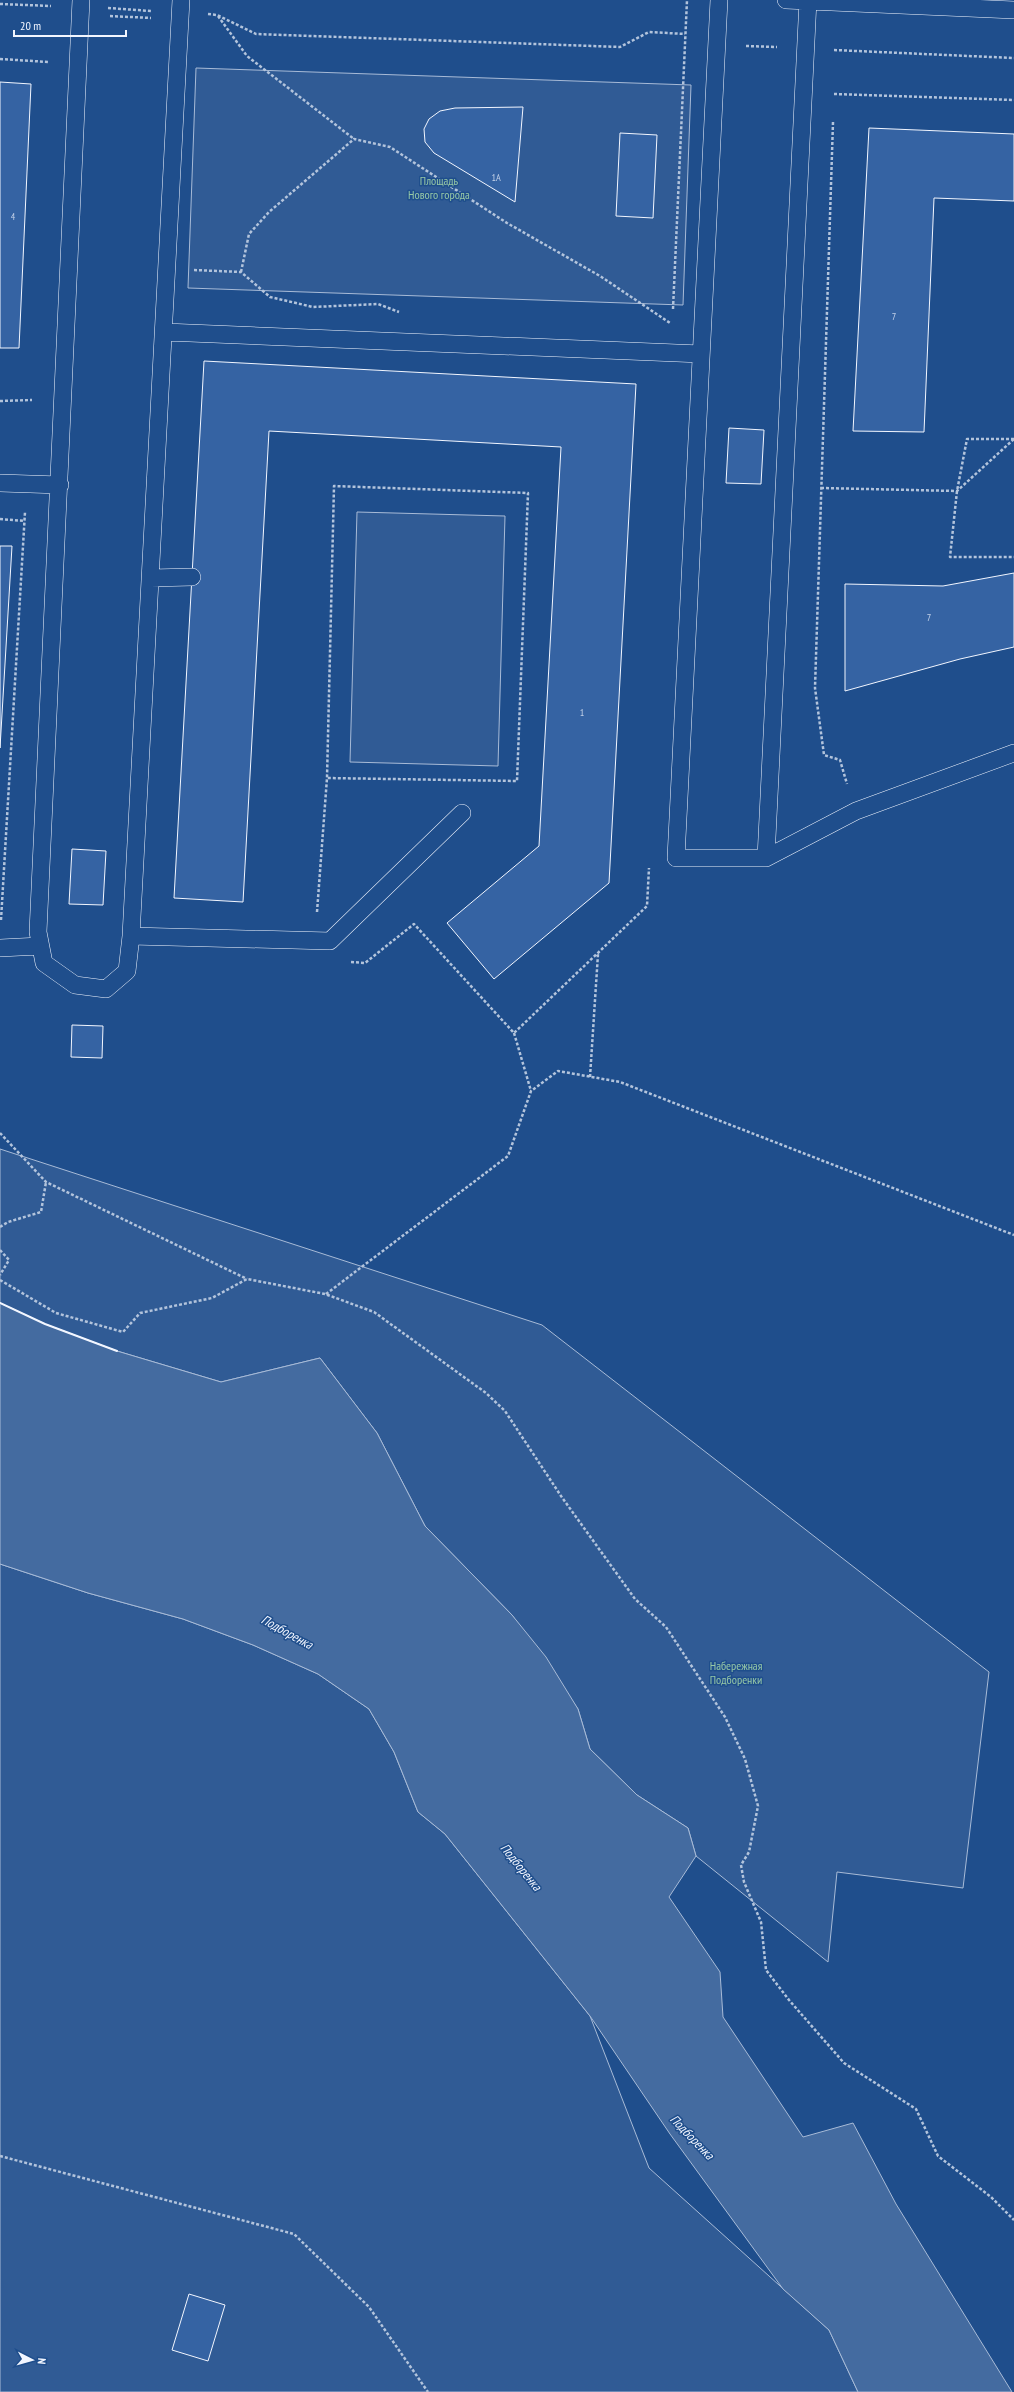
<svg xmlns="http://www.w3.org/2000/svg" width="1014" height="2392" font-family="'PT Sans Narrow',sans-serif">
  <style>
    .built { fill: #305b95; stroke: #a8bbd7 }
    .water { fill: #446ba0; stroke: #a8bbd7 }
    .building { fill: #3563a3; stroke: #f2f6ff }
    .lines { fill: none; stroke-linecap: round; stroke-linejoin: round }
    .lane-casing { stroke: #f2f6ff; stroke-width: 18 }
    .path { stroke: #b3c4dc; stroke-width: 2.5; stroke-dasharray: 3 2; stroke-linecap: butt }
    .lane { stroke: #1f4e8c; stroke-width: 17 }
    .wall { stroke: #f2f6ff; stroke-width: 2 }
    .labels { text-anchor: middle; dominant-baseline: central; stroke-width: 3; stroke-linejoin: round; paint-order: stroke }
    .number-label { font-size: 10px; fill: #c3d1e8 }
    .park-label { font-size: 12px; fill: #97c8a6; stroke: #1f4e8c }
    .water-label { font-size: 13px; font-style: italic; fill: #f2f6ff; stroke: #1f4e8c }
  </style>
  <rect width="100%" height="100%" fill="#1f4e8c"/>
  <!-- built -->
  <path class="built" d="M 196,68 L 691,85 L 683,305 L 188,288 Z
    M 357,512 L 505,516 L 498,766 L 350,762 Z
    M 0,1149 L 542,1325 L 989,1672 L 963,1888 L 837,1872 L 828,1962 L 696,1856 L 688,1828 L 637,1795 L 590,1749 L 578,1709 L 512,1615 L 425,1526 L 377,1433 L 320,1358 L 221,1382 L 117,1351 L 45,1324 L 0,1303 Z
    M 0,1564 L 88,1593 L 183,1619 L 253,1645 L 318,1674 L 369,1709 L 394,1752 L 418,1812 L 445,1834 L 590,2016 L 649,2168 L 829,2330 L 858,2392 L 0,2392 Z"/>
  <!-- water -->
  <path class="water" d="M 0,1303 L 45,1324 L 117,1351 L 221,1382 L 320,1358 L 377,1433 L 425,1526 L 512,1615 L 546,1657 L 578,1709 L 590,1749 L 637,1795 L 688,1828 L 696,1856 L 669,1897 L 720,1972 L 723,2017 L 803,2137 L 853,2123 L 896,2204 L 1012,2392 L 858,2392 L 829,2330 L 783,2289 L 670,2134 L 590,2016 L 445,1834 L 418,1812 L 394,1752 L 369,1709 L 318,1674 L 253,1645 L 183,1619 L 88,1593 L 0,1564 Z"/>
  <!-- building -->
  <path class="building" d="M 0,82 L 31,84 L 19,348 L 0,348 Z
    M 523,107 L 515,202 L 434,153 L 425,142 L 424,129 L 429,119 L 440,111 L 455,108 Z
    M 869,128 L 1014,134 L 1014,201 L 934,198 L 924,432 L 853,431 Z
    M 620,133 L 657,135 L 653,218 L 616,216 Z
    M 204,361 L 636,384 L 609,883 L 494,979 L 447,923 L 539,846 L 561,447 L 269,431 L 243,902 L 174,898 Z
    M 729,428 L 764,430 L 761,484 L 726,483 Z
    M 0,546 L 12,546 L 0,748 Z
    M 1014,573 L 1014,647 L 960,659 L 845,691 L 845,584 L 943,586 Z
    M 72,849 L 106,851 L 103,905 L 69,904 Z
    M 72,1025 L 103,1026 L 102,1058 L 71,1057 Z
    M 189,2294 L 225,2305 L 208,2361 L 172,2350 Z"/>
  <g class="lines">
    <!-- lane casing -->
    <g class="lane-casing">
      <path id="lane" d="M 81,0 L 38,932 L 44,963 L 75,985 L 106,989 L 127,971 L 131,936 L 181,0
        M 719,0 L 676,858 L 766,858 L 856,811 L 1014,753
        M 786,0 L 1014,10
        M 165,332 L 701,354
        M 0,483 L 60,485
        M 151,578 L 192,577
        M 766,858 L 808,0
        M 131,936 L 330,941 L 462,813
        M 0,948 L 40,946"/>
    </g>
    <!-- path -->
    <path class="path" d="M 0,4 L 51,6
      M 108,8 L 151,11
      M 208,14 L 217,15 L 256,34 L 620,47 L 649,32 L 685,34
      M 110,16 L 151,18
      M 218,16 L 247,56 L 354,139
      M 746,46 L 777,47
      M 834,50 L 1014,58
      M 0,59 L 49,62
      M 834,94 L 1014,100
      M 833,122 L 815,688 L 824,755 L 840,760 L 847,784
      M 194,270 L 241,272 L 270,297 L 313,307 L 378,304 L 399,312
      M 241,272 L 249,234 L 269,212 L 354,139 L 390,147 L 507,223 L 600,276 L 670,323
      M 673,309 L 687,0
      M 0,401 L 32,400
      M 1014,439 L 967,439 L 957,491 L 950,557 L 1014,557
      M 821,488 L 957,491 L 1014,439
      M 0,519 L 25,521
      M 317,912 L 327,778 L 334,486 L 528,493 L 517,781 L 327,778
      M 1,920 L 25,512
      M 351,962 L 365,963 L 414,924 L 514,1033 L 647,906 L 649,868
      M 514,1033 L 531,1091
      M 590,1077 L 598,954
      M 0,1133 L 46,1182 L 247,1279
      M 0,1227 L 8,1222 L 41,1212 L 46,1182
      M 0,1250 L 9,1260 L 0,1275
      M 0,1280 L 56,1313 L 123,1332 L 140,1313 L 212,1298 L 247,1279 L 325,1294 L 374,1312 L 486,1393 L 505,1411 L 561,1496 L 635,1599 L 666,1627 L 725,1717 L 745,1759 L 758,1806 L 749,1852 L 741,1865 L 744,1882 L 761,1922 L 766,1970 L 789,2000 L 844,2063 L 916,2109 L 938,2156 L 991,2197 L 1014,2220
      M 326,1294 L 508,1156 L 531,1091 L 558,1071 L 620,1082 L 1014,1235
      M 0,2156 L 294,2234 L 369,2307 L 428,2392"/>
    <!-- lane -->
    <use href="#lane" class="lane"/>
    <!-- wall -->
    <path class="wall" d="M 0,1303 L 45,1324 L 117,1351"/>
  </g>
  <g class="labels">
    <!-- number labels -->
    <g class="number-label">
      <text x="496" y="177">1А</text>
      <text x="13" y="216">4</text>
      <text x="894" y="316">7</text>
      <text x="929" y="617">7</text>
      <text x="582" y="712">1</text>
    </g>
    <!-- park labels -->
    <g class="park-label">
      <text x="439" y="180">Площадь<tspan x="439" dy="14">Нового города</tspan></text>
      <text x="736" y="1665">Набережная<tspan x="736" dy="14">Подборенки</tspan></text>
    </g>
    <!-- water labels -->
    <g class="water-label">
      <text transform="translate(287 1632) rotate(29)">Подборенка</text>
      <text transform="translate(521 1867) rotate(51)">Подборенка</text>
      <text transform="translate(692 2137) rotate(46)">Подборенка</text>
    </g>
  </g>
  <!-- north arrow -->
  <g transform="translate(32 2360) rotate(96)" stroke="#1f4e8c" stroke-width="3" paint-order="stroke">
  <path d="M0-3L7 15L0 10L-7 15Z" fill="#f2f6ff"/>
  <text y="-6" font-size="11" font-weight="bold" text-anchor="middle" fill="#f2f6ff">N</text>
  </g>
  <!-- scale -->
  <path d="M14 30v6h112v-6" fill="none" stroke="#f2f6ff" stroke-width="2"/>
  <text x="20" y="30" font-size="12" fill="#f2f6ff" stroke="#1f4e8c" stroke-width="3" paint-order="stroke">20 m</text>
</svg>
